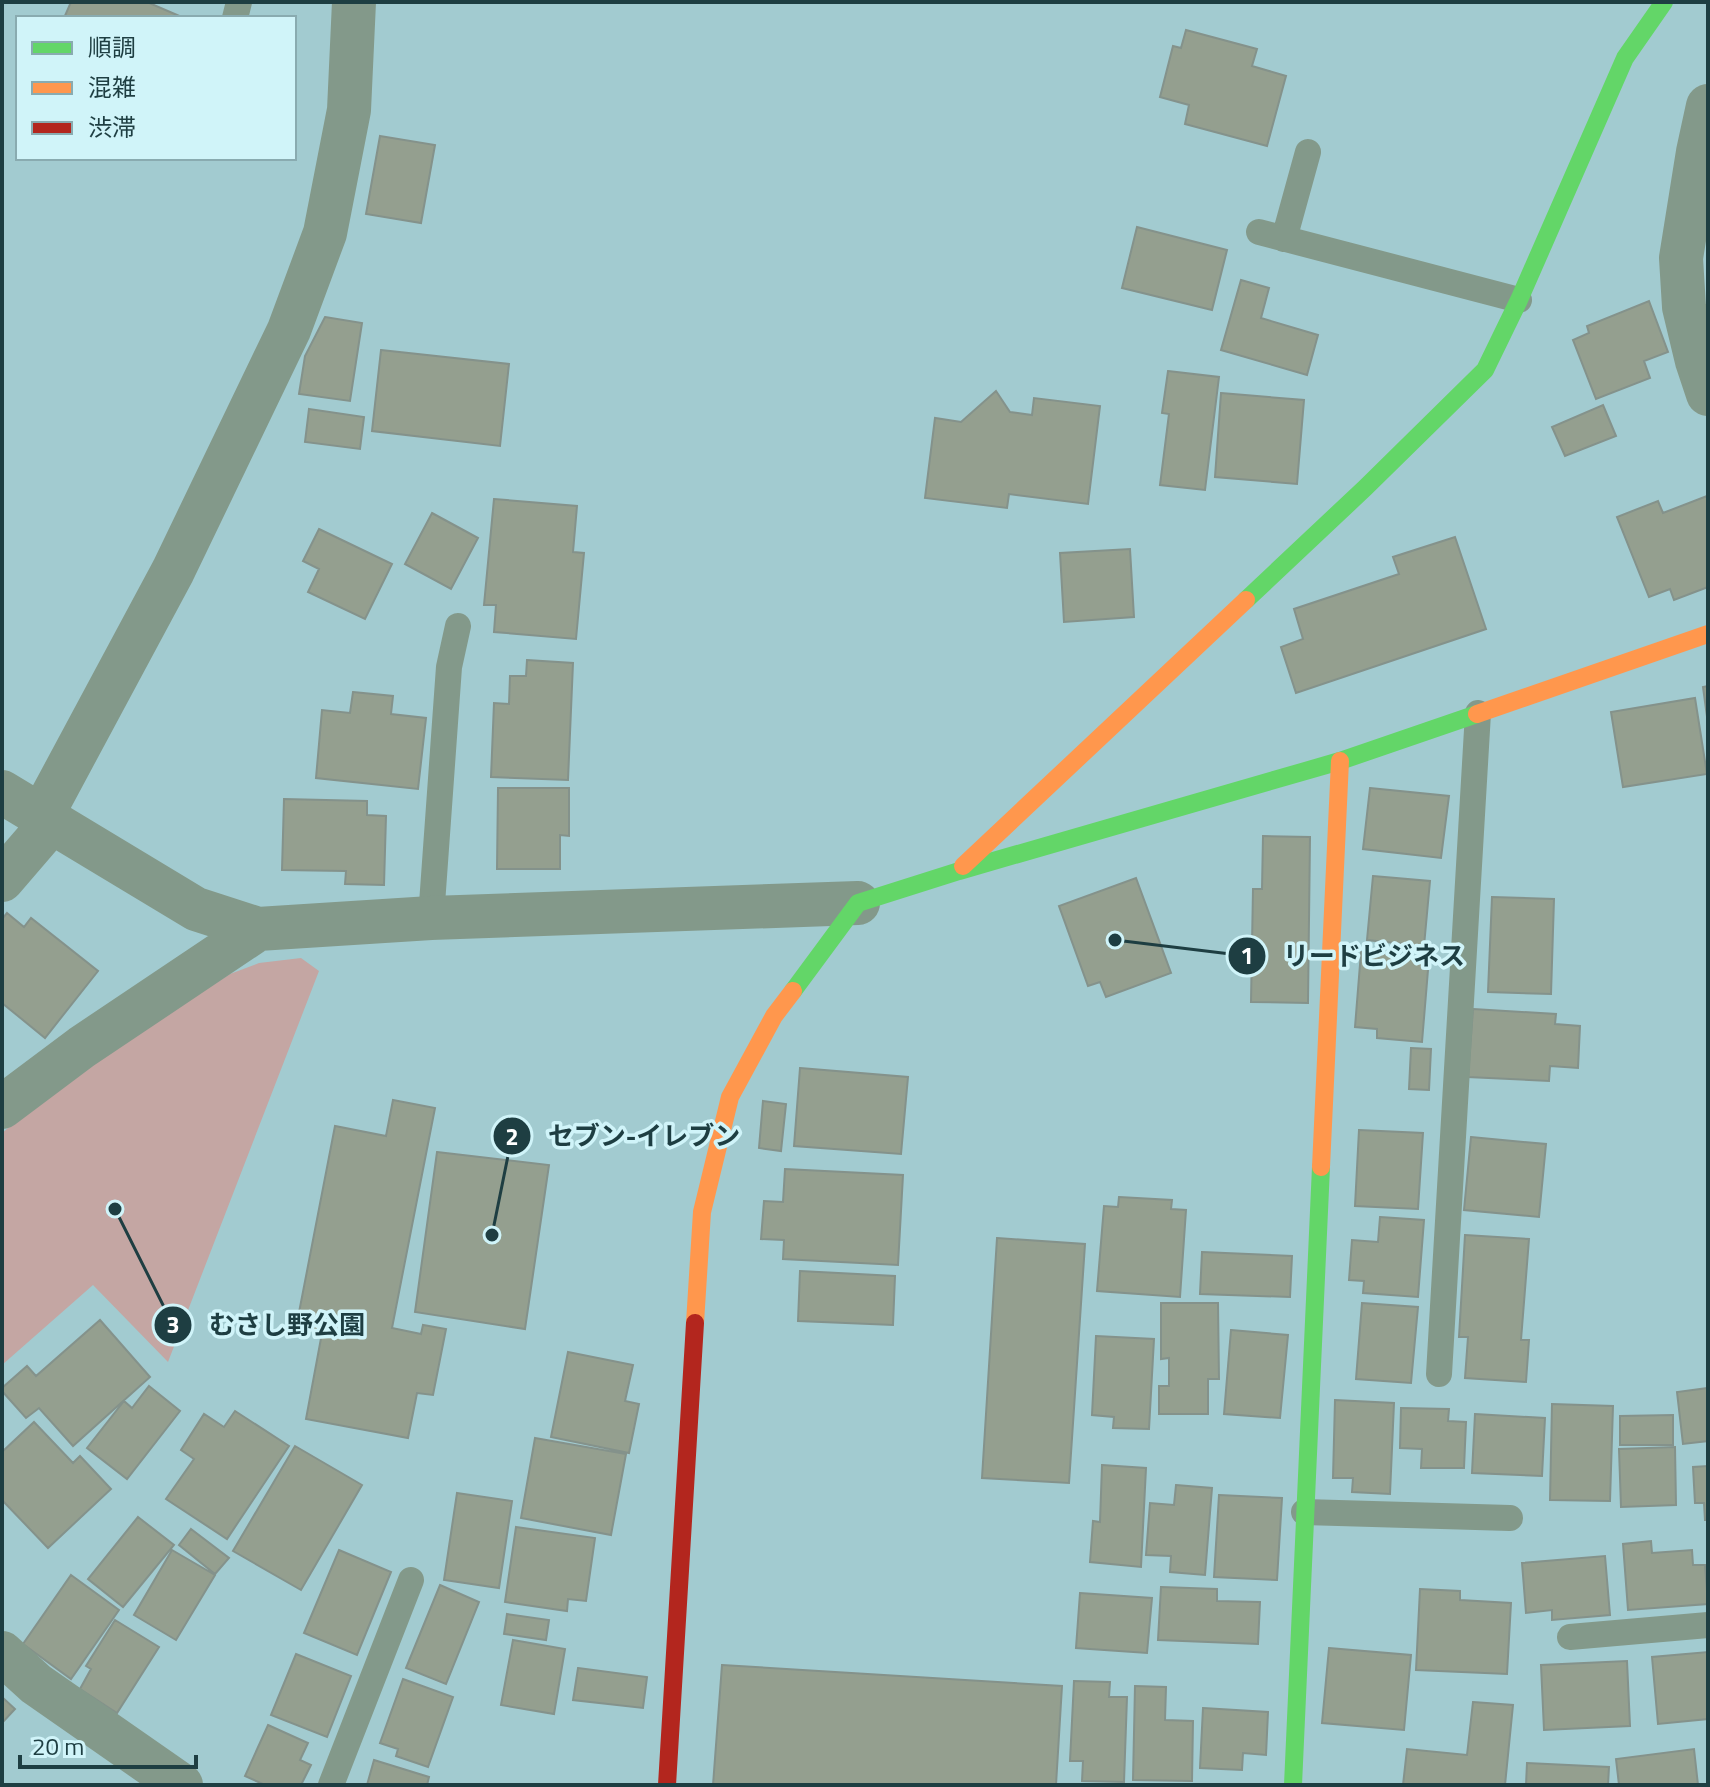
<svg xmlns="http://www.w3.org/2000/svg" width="1710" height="1787" font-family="'Titillium Web','Noto Sans JP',sans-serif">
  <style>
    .green { fill: #c4a6a3 }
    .building { fill: #949f8f; stroke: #84928b; stroke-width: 2 }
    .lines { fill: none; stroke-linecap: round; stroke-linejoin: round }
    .lane { stroke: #83998a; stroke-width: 26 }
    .street { stroke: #83998a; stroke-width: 44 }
    .fast { stroke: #63d668; stroke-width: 18 }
    .slow { stroke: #ff974d; stroke-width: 18 }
    .jam { stroke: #b3261e; stroke-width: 18 }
    .leader { fill: none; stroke: #1e3e42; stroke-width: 3 }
    .callout-dot { fill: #1e3e42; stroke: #d0f4f9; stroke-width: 3 }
    .mark-label { font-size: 24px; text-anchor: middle; font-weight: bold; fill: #fff }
    .callout-label { font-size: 26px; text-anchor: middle; font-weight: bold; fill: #1e3e42; stroke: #d0f4f9; stroke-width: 7; stroke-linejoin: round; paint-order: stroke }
  </style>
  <rect width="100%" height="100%" fill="#a2cbd0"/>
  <!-- green -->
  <path class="green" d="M 301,958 L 319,971 L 168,1362 L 93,1285 L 2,1365 L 2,1133 L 71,1076 L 230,974 L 259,963 Z"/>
  <!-- building -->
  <path class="building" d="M 71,2 L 147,2 L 184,18 L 64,18 Z
    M 1186,30 L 1257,49 L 1252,66 L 1286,76 L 1267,146 L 1185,124 L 1189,105 L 1160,97 L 1173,46 L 1181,48 Z
    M 380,136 L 435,145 L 421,223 L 366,214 Z
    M 1137,227 L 1227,250 L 1212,310 L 1122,288 Z
    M 1241,280 L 1269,288 L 1261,318 L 1318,335 L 1307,375 L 1221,350 Z
    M 1649,301 L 1668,352 L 1644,361 L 1650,378 L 1596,399 L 1573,340 L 1589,333 L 1587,326 Z
    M 325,317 L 362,323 L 350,401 L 299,394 L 305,356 Z
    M 381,350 L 509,364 L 500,446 L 372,431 Z
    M 1168,371 L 1219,377 L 1205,490 L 1160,485 L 1169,414 L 1162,413 Z
    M 996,391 L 1010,412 L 1032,415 L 1034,398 L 1100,406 L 1088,504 L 1009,494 L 1007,508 L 925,498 L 935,418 L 961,422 Z
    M 1221,393 L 1304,400 L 1297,484 L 1215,477 Z
    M 1603,405 L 1616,436 L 1565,456 L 1552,427 Z
    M 309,409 L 364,417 L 360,449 L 305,442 Z
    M 1707,496 L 1708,587 L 1674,600 L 1670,589 L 1649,597 L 1617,517 L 1658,501 L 1663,513 Z
    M 494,499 L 577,506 L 573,552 L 584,553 L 576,639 L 494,632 L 496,605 L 484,605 Z
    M 432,513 L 478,538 L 451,589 L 405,564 Z
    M 319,529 L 392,564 L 365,619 L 308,592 L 319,569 L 303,561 Z
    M 1455,537 L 1486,629 L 1296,693 L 1281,647 L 1303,639 L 1294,609 L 1399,574 L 1393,557 Z
    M 1130,549 L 1134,617 L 1064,622 L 1060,553 Z
    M 527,660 L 573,663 L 568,780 L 491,777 L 494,703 L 509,704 L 510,676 L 526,676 Z
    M 1708,686 L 1708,724 L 1703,687 Z
    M 353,692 L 393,696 L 391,714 L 426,718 L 418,789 L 316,778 L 322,710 L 350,713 Z
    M 1695,698 L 1707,774 L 1623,787 L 1611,712 Z
    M 498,788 L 569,788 L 569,836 L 560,835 L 560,869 L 497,869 Z
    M 1370,788 L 1449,796 L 1441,858 L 1363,849 Z
    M 284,799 L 367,801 L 367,815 L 386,816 L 384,885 L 345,884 L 346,871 L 282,870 Z
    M 1263,836 L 1310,837 L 1308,1003 L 1251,1002 L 1253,889 L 1262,889 Z
    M 1373,876 L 1430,881 L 1424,946 L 1367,940 Z
    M 1136,878 L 1171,973 L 1106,997 L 1100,982 L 1088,986 L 1059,906 Z
    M 1492,897 L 1554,899 L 1551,994 L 1488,992 Z
    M 7,913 L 24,927 L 31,918 L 98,971 L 45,1038 L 2,1003 L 2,919 Z
    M 1361,952 L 1429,958 L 1422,1042 L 1377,1038 L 1377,1029 L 1355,1027 Z
    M 1473,1009 L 1556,1014 L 1555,1024 L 1580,1026 L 1578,1068 L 1550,1066 L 1549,1081 L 1468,1077 Z
    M 1411,1048 L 1431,1049 L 1429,1090 L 1409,1089 Z
    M 800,1068 L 908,1077 L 901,1154 L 794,1146 Z
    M 393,1100 L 435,1108 L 392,1328 L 421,1334 L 423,1325 L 446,1329 L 433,1395 L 417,1393 L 408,1438 L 306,1419 L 322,1333 L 296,1328 L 335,1126 L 386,1136 Z
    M 763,1101 L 786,1104 L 781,1151 L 759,1148 Z
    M 1359,1130 L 1423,1133 L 1418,1209 L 1355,1206 Z
    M 1471,1137 L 1546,1144 L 1539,1217 L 1464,1210 Z
    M 437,1152 L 549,1165 L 525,1329 L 415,1312 Z
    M 785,1169 L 903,1175 L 898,1265 L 783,1259 L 784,1240 L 761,1239 L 764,1201 L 783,1202 Z
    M 1119,1197 L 1172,1200 L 1171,1209 L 1186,1210 L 1180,1297 L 1097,1291 L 1104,1206 L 1118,1207 Z
    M 1380,1217 L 1424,1220 L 1418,1297 L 1363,1293 L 1364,1281 L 1349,1280 L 1352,1240 L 1378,1242 Z
    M 1465,1235 L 1529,1239 L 1521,1340 L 1529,1340 L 1526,1382 L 1465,1378 L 1468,1337 L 1459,1337 Z
    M 997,1238 L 1085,1244 L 1069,1483 L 982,1478 Z
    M 1202,1252 L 1292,1256 L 1290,1297 L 1200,1294 Z
    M 800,1271 L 895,1276 L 893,1325 L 798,1321 Z
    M 1161,1303 L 1218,1303 L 1219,1379 L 1208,1379 L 1208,1414 L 1159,1414 L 1159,1386 L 1169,1386 L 1169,1358 L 1161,1359 Z
    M 1362,1303 L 1418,1307 L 1411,1383 L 1356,1379 Z
    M 100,1320 L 150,1377 L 73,1446 L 39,1408 L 26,1418 L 2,1391 L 2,1388 L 27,1366 L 36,1376 Z
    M 1231,1330 L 1288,1335 L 1280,1418 L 1224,1414 Z
    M 1096,1336 L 1154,1339 L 1149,1429 L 1113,1428 L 1114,1417 L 1092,1415 Z
    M 568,1352 L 633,1365 L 625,1401 L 639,1404 L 629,1453 L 551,1437 Z
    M 149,1386 L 180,1411 L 127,1479 L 87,1448 L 124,1401 L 132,1408 Z
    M 1708,1388 L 1708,1441 L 1683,1444 L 1677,1392 Z
    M 1335,1400 L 1394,1403 L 1390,1494 L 1352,1492 L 1353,1478 L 1333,1478 Z
    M 1552,1404 L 1613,1406 L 1610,1501 L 1550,1500 Z
    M 1401,1408 L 1449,1409 L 1448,1421 L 1466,1422 L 1464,1468 L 1421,1468 L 1422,1449 L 1400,1448 Z
    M 235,1411 L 289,1446 L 227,1539 L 166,1499 L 194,1459 L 181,1450 L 204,1414 L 224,1427 Z
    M 1475,1414 L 1545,1418 L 1542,1476 L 1472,1473 Z
    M 1673,1415 L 1673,1445 L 1620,1445 L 1620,1416 Z
    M 34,1422 L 73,1463 L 80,1456 L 111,1489 L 48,1548 L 2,1500 L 2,1452 Z
    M 535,1438 L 626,1454 L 611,1535 L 521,1518 Z
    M 295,1446 L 362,1485 L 301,1590 L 233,1551 Z
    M 1675,1447 L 1676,1505 L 1621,1507 L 1619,1449 Z
    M 1102,1465 L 1146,1468 L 1141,1567 L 1090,1562 L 1093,1521 L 1100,1522 Z
    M 1708,1466 L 1708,1520 L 1705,1520 L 1704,1503 L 1695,1503 L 1693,1467 Z
    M 1176,1485 L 1212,1488 L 1205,1575 L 1170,1572 L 1171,1556 L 1146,1555 L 1150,1503 L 1174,1505 Z
    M 457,1493 L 512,1501 L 499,1588 L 444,1580 Z
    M 1219,1495 L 1282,1498 L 1277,1580 L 1214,1577 Z
    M 138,1517 L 174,1545 L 123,1607 L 88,1579 Z
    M 516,1527 L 595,1538 L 586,1601 L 568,1599 L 567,1611 L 505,1602 Z
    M 191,1529 L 229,1558 L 215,1574 L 179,1545 Z
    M 1651,1541 L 1652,1553 L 1692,1550 L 1693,1565 L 1705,1565 L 1708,1604 L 1628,1610 L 1623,1544 Z
    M 172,1550 L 215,1575 L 176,1640 L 134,1615 Z
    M 339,1550 L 391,1572 L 357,1655 L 304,1633 Z
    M 1605,1556 L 1610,1615 L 1552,1620 L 1552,1610 L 1526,1613 L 1522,1563 Z
    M 71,1575 L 119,1610 L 71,1679 L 23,1644 Z
    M 440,1585 L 479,1602 L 446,1684 L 406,1668 Z
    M 1161,1587 L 1217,1589 L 1217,1601 L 1260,1602 L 1258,1644 L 1158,1640 Z
    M 1420,1589 L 1460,1591 L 1460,1600 L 1511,1603 L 1507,1674 L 1416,1670 Z
    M 1080,1593 L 1152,1598 L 1147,1653 L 1076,1648 Z
    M 507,1614 L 549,1620 L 546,1640 L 504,1634 Z
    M 115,1620 L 159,1647 L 117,1713 L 80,1689 L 91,1669 L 86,1666 Z
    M 513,1640 L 565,1649 L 554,1714 L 501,1705 Z
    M 1329,1648 L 1411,1655 L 1404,1730 L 1322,1723 Z
    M 1708,1652 L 1708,1719 L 1658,1724 L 1652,1657 Z
    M 296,1654 L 351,1676 L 327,1737 L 271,1715 Z
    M 1627,1661 L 1630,1726 L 1544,1730 L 1541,1665 Z
    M 722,1665 L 1062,1686 L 1056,1785 L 713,1785 Z
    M 578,1668 L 647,1677 L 643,1708 L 573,1700 Z
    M 403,1679 L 453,1697 L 428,1767 L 396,1756 L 398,1749 L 380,1743 Z
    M 1074,1681 L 1110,1682 L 1109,1697 L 1127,1697 L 1124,1782 L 1082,1781 L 1083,1761 L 1070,1761 Z
    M 1135,1686 L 1166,1687 L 1165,1720 L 1193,1721 L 1192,1781 L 1133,1780 Z
    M 2,1697 L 15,1709 L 2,1723 Z
    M 1473,1702 L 1513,1705 L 1505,1785 L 1403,1785 L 1407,1749 L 1467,1755 Z
    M 1203,1708 L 1268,1712 L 1266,1755 L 1243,1753 L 1242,1770 L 1200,1768 Z
    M 268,1725 L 308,1743 L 300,1760 L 311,1765 L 301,1785 L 265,1785 L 245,1776 Z
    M 1694,1749 L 1698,1785 L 1619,1785 L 1616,1759 Z
    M 374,1760 L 429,1777 L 427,1785 L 367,1785 Z
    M 1527,1763 L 1609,1767 L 1608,1785 L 1526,1785 Z"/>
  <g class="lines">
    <!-- lane -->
    <path class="lane" d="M 235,18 L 239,2
      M 1259,232 L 1519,300
      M 1284,239 L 1308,152
      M 431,918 L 449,667 L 458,626
      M 1439,1374 L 1478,713
      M 1304,1512 L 1510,1518
      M 1570,1637 L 1708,1625
      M 331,1785 L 411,1580"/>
    <!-- street -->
    <path class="street" d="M 1708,106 L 1698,152 L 1681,258 L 1684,307 L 1697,361 L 1708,394
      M 2,792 L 196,909 L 258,929 L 431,918 L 858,903
      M 41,817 L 173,571 L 289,330 L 325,233 L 349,110 L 354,2
      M 2,880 L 51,823
      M 2,1107 L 82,1047 L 258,929
      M 2,1653 L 36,1684 L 181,1785"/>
    <!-- fast -->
    <path class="fast" d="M 1246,600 L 1365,488 L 1485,370 L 1519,300 L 1625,58 L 1664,2
      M 793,991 L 858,903 L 959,871 L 1340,761 L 1477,714
      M 1293,1785 L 1321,1167"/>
    <!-- slow -->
    <path class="slow" d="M 1477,714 L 1708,634
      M 963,866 L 1246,600
      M 1321,1167 L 1340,761
      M 695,1323 L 702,1212 L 730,1097 L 774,1016 L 793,991"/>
    <!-- jam -->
    <path class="jam" d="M 667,1785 L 695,1323"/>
  </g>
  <!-- callouts -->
  <path class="leader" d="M1115 940L1247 956M492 1235L512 1136M115 1209L173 1325"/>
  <g class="callout-dot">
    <circle cx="1115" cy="940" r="8"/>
    <circle cx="492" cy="1235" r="8"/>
    <circle cx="115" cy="1209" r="8"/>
    <circle cx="1247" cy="956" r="20"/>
    <circle cx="512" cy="1136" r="20"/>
    <circle cx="173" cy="1325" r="20"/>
  </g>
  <g class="mark-label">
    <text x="1247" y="964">1</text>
    <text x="512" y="1145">2</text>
    <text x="173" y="1333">3</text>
  </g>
  <g class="callout-label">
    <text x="1374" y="965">リードビジネス</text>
    <text x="644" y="1145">セブン-イレブン</text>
    <text x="287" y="1334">むさし野公園</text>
  </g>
  <!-- border -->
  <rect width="1710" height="1787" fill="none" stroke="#1e3e42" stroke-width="8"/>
  <!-- legend -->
  <rect x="16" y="16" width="280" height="144" fill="#d0f4f9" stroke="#89abb0" stroke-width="2"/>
  <rect x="32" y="42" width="40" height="12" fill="#63d668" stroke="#89abb0" stroke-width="2"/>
  <text x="88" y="56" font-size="24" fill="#1e3e42">順調</text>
  <rect x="32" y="82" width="40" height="12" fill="#ff974d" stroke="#89abb0" stroke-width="2"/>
  <text x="88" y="96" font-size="24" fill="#1e3e42">混雑</text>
  <rect x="32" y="122" width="40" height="12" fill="#b3261e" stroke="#89abb0" stroke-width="2"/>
  <text x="88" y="136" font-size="24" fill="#1e3e42">渋滞</text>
  <!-- scale -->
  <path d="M20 1755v12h176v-12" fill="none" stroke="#1e3e42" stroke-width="4"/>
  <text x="32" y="1755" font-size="24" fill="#1e3e42" stroke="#d0f4f9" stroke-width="6" paint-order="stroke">20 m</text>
</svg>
